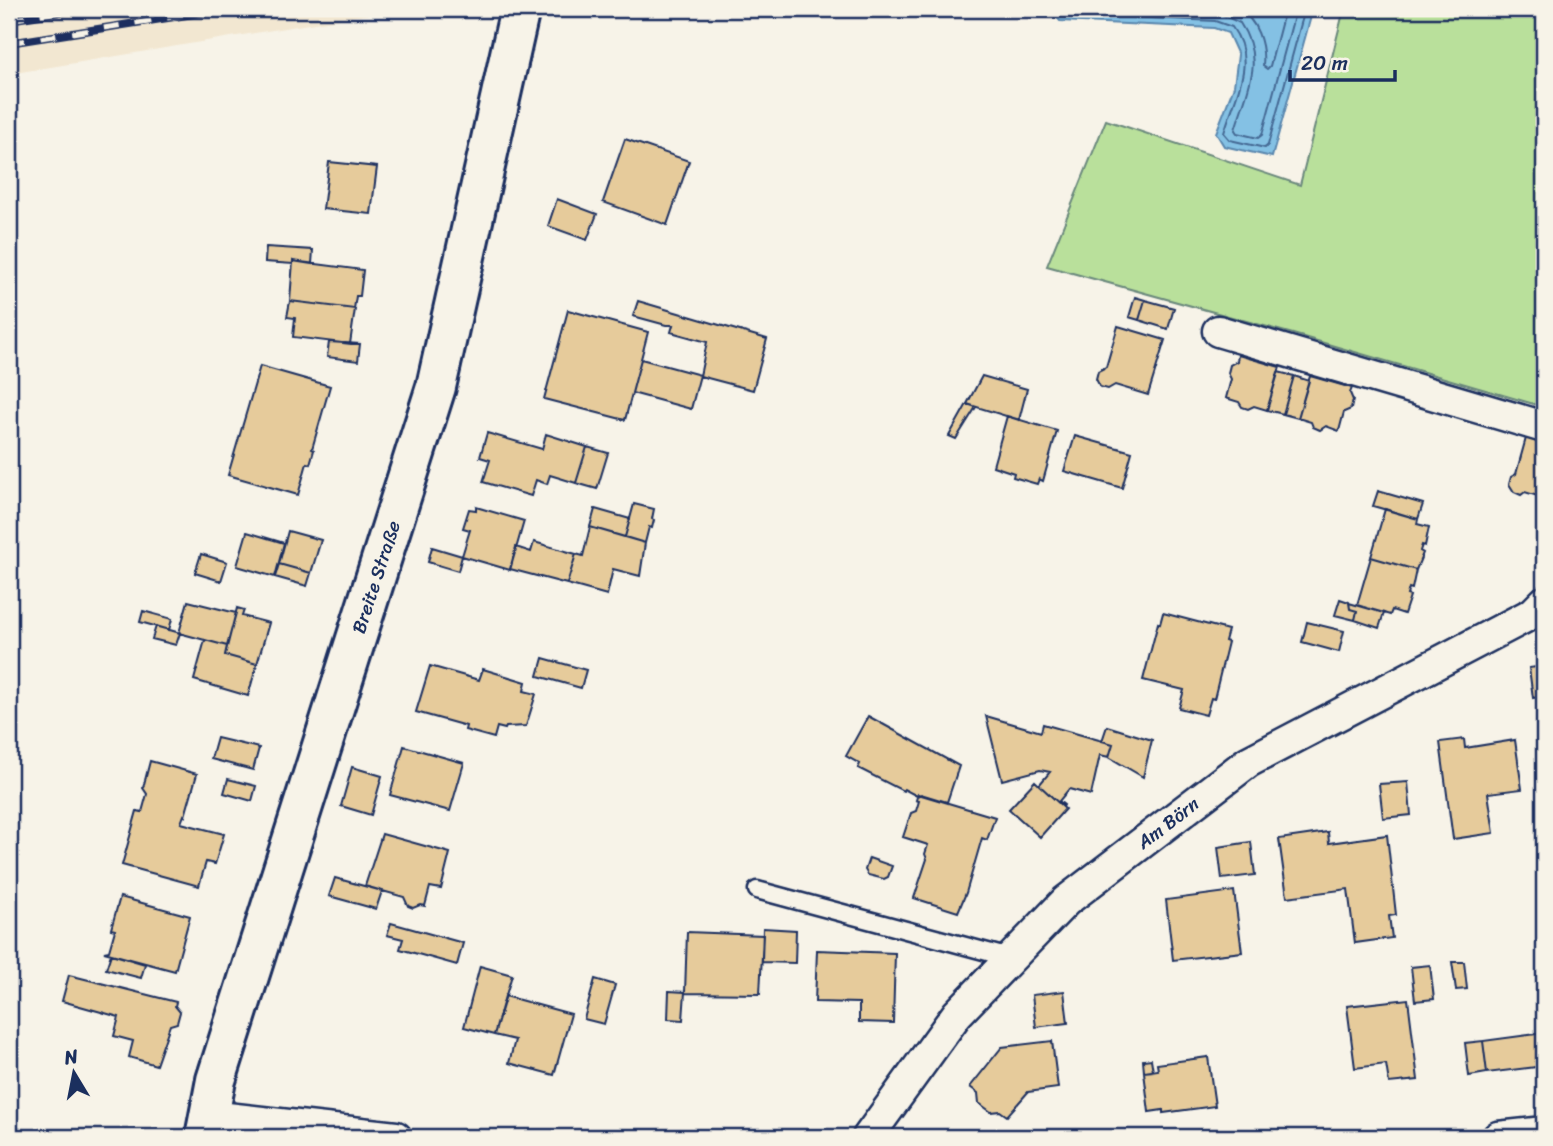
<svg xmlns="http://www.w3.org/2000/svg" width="1553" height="1146" font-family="Sriracha,sans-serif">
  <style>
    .built { fill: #f2e7d1 }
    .green { fill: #b9e09b; stroke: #6a887c; stroke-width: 2 }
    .water { fill: #84c1e4; stroke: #5a87ae; stroke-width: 2 }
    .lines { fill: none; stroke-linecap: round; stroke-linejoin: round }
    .shore { stroke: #456994; stroke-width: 2 }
    .building { fill: #e6cb9b; stroke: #1b2f5e; stroke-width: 2 }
    .lane-casing { stroke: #1b2f5e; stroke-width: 21 }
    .street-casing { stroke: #1b2f5e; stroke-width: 35 }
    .secondary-casing { stroke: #1b2f5e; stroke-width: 44 }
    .lane { stroke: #f7f3e8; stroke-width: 16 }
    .street { stroke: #f7f3e8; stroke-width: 30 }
    .secondary { stroke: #f7f3e8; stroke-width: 38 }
    .rail-casing { stroke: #1b2f5e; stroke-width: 8 }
    .rail { stroke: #f7f3e8; stroke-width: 5; stroke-dasharray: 16; stroke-linecap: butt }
    .labels { text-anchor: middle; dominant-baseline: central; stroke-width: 5; stroke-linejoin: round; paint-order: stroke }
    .street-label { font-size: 19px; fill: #1b2f5e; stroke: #f7f3e8 }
  </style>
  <rect width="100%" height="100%" fill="#f7f3e8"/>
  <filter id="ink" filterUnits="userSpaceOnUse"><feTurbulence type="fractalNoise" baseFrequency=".0143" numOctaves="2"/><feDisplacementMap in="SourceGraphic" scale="14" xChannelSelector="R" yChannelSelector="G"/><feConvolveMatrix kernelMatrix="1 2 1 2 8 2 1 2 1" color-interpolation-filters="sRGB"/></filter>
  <g filter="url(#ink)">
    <!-- built -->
    <path class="built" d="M 9,9 L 399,9 L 9,74 Z"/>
    <!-- green -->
    <path class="green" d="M 1344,9 L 1544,9 L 1544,407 L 1293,334 L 1047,266 L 1106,120 L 1300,185 Z"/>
    <!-- water -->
    <path class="water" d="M 1050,9 L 1313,9 L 1272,157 L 1224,146 L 1216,133 L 1234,86 L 1238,55 L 1228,33 L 1214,28 L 1060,21 Z"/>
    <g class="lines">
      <!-- shore -->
      <path class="shore" d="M 1058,9 L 1064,14 L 1215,21 L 1232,27 C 1258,62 1234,97 1224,133 L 1230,140 L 1265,148 L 1268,145 L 1305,9
        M 1142,9 L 1216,12 L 1240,23 C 1266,62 1246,91 1235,130 L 1237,133 L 1258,138 L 1262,135 L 1296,9
        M 1238,9 C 1257,19 1265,45 1263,66 L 1267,69 L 1270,66 L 1285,9"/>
    </g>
    <!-- building -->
    <path class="building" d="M 625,139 L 689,161 L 667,225 L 603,202 Z
      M 329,162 L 377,167 L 371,214 L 323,209 Z
      M 557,199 L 597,214 L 587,240 L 548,226 Z
      M 266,247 L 313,250 L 312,264 L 293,261 L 293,264 L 265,262 Z
      M 293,261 L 363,270 L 360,296 L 356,296 L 354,309 L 290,301 Z
      M 1135,297 L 1145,300 L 1139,320 L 1129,317 Z
      M 1145,300 L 1174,308 L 1168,329 L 1139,320 Z
      M 290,301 L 355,309 L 350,344 L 293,337 L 295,318 L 287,317 Z
      M 638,301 L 767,339 L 753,390 L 700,376 L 707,342 L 671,332 L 673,325 L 666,325 L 633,316 Z
      M 568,310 L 648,332 L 625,420 L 544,399 Z
      M 1118,326 L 1165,340 L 1148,395 L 1115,385 L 1108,389 L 1100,387 L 1096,379 L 1098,371 L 1106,367 Z
      M 329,342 L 360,344 L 358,361 L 327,357 Z
      M 1238,355 L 1280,367 L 1267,410 L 1254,406 L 1248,409 L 1242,407 L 1239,402 L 1226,398 L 1231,379 L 1228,373 L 1230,365 L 1237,361 Z
      M 641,359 L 700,375 L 691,409 L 632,393 Z
      M 260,366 L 330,386 L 312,449 L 314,450 L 310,464 L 307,463 L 298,495 L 228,475 Z
      M 1278,372 L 1294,376 L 1283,414 L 1267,410 Z
      M 982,376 L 1027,389 L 1019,420 L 967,404 Z
      M 1294,376 L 1309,381 L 1298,418 L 1283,414 Z
      M 1310,376 L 1352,388 L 1350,393 L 1353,400 L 1351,409 L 1344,412 L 1339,431 L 1326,426 L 1320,430 L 1313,427 L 1311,422 L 1298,418 Z
      M 967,404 L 976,407 L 956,439 L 949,436 Z
      M 1007,416 L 1057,431 L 1043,481 L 1039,479 L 1037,484 L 1013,477 L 1014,473 L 993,466 Z
      M 487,433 L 542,449 L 546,434 L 587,447 L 576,483 L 550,475 L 547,484 L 536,480 L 531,496 L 483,482 L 490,460 L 480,457 Z
      M 1075,436 L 1132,452 L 1122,488 L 1064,471 Z
      M 1526,438 L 1544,444 L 1544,498 L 1525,492 L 1521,495 L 1514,492 L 1509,484 L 1511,477 L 1516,474 Z
      M 587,447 L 608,453 L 597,489 L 576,483 Z
      M 1378,491 L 1423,504 L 1418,519 L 1373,506 Z
      M 634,504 L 654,509 L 652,519 L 654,520 L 652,528 L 649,527 L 645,543 L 625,537 Z
      M 476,507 L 524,521 L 510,570 L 462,556 L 470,530 L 463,528 L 469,509 L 476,510 Z
      M 595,509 L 630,519 L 625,537 L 590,527 Z
      M 1385,509 L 1418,519 L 1417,524 L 1429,527 L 1425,546 L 1422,545 L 1420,551 L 1423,553 L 1416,570 L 1371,557 Z
      M 590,527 L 645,543 L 640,576 L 613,569 L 607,595 L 567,584 L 576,554 L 583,556 Z
      M 288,531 L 321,540 L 311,573 L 279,564 Z
      M 247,532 L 284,543 L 275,577 L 237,566 Z
      M 534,542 L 576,554 L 567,584 L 510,569 L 516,547 L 531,552 Z
      M 432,547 L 462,556 L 458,571 L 428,562 Z
      M 201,554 L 227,562 L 221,581 L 195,573 Z
      M 1371,557 L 1416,570 L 1412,589 L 1409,588 L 1407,595 L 1410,596 L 1404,614 L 1392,610 L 1390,615 L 1357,605 Z
      M 279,564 L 311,573 L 307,586 L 275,577 Z
      M 1340,599 L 1349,602 L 1350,609 L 1357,611 L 1355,620 L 1335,615 Z
      M 188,601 L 236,613 L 227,646 L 179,633 Z
      M 1349,603 L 1384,613 L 1379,628 L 1355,620 L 1357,611 L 1350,609 Z
      M 237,608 L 244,610 L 242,616 L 269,623 L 257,664 L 225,655 Z
      M 143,611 L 172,619 L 169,630 L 140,622 Z
      M 1163,613 L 1228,630 L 1225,641 L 1228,642 L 1214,699 L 1211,698 L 1206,715 L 1179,708 L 1184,690 L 1143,680 L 1158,623 L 1160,624 Z
      M 1307,622 L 1344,631 L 1339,652 L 1302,642 Z
      M 156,626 L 180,633 L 176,645 L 152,639 Z
      M 205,640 L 227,646 L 225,655 L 257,664 L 248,696 L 194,680 Z
      M 543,658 L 586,670 L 581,688 L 538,676 Z
      M 430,666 L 479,680 L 483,669 L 526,682 L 524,691 L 536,694 L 526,726 L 506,727 L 505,729 L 497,727 L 494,738 L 465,730 L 466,726 L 416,712 Z
      M 1544,666 L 1544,696 L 1533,698 L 1529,668 Z
      M 868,716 L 959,766 L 947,802 L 921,794 L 917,796 L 904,789 L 903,791 L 858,768 L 860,764 L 846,756 Z
      M 986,716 L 1041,732 L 1043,724 L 1113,744 L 1109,757 L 1100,755 L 1091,795 L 1069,789 L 1059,801 L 1064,805 L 1063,807 L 1039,785 L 1050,772 L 1040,770 L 1002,780 Z
      M 1107,726 L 1152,740 L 1143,777 L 1109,757 L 1113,744 L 1102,741 Z
      M 217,738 L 259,748 L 253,770 L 211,759 Z
      M 1464,739 L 1465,748 L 1515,740 L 1522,789 L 1488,793 L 1494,833 L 1453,839 L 1440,742 Z
      M 404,746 L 464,763 L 450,811 L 390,795 Z
      M 150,761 L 197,774 L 185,816 L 184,815 L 181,823 L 224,834 L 215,864 L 206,862 L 199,886 L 122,865 L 137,811 L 142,812 L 147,794 L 143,788 Z
      M 352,767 L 382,776 L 371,815 L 341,806 Z
      M 228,779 L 256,786 L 252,801 L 224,793 Z
      M 1035,781 L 1065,809 L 1040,837 L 1009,809 Z
      M 1408,782 L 1411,815 L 1383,818 L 1379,784 Z
      M 918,794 L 995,817 L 987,840 L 982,838 L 966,893 L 958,912 L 914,898 L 927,859 L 925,854 L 928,845 L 903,837 L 911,813 L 916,811 L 919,801 L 916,800 Z
      M 1328,832 L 1329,843 L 1387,835 L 1396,915 L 1389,916 L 1392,938 L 1355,943 L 1348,889 L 1287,897 L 1279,839 Z
      M 382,834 L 450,853 L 441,889 L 430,887 L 425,906 L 420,905 L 413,908 L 408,906 L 404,897 L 365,886 Z
      M 1251,842 L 1255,875 L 1222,879 L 1218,847 Z
      M 869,858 L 892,866 L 888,877 L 884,879 L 868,875 L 865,870 Z
      M 335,878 L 382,891 L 376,909 L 329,896 Z
      M 1234,891 L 1242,952 L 1173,960 L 1166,900 Z
      M 120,897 L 190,916 L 175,971 L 104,952 L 109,951 L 115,930 L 111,929 Z
      M 391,923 L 463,943 L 457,965 L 400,949 L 403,939 L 387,935 Z
      M 763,928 L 796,930 L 795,963 L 762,962 Z
      M 687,932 L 763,935 L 760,994 L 685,993 Z
      M 817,950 L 895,953 L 893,1023 L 859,1022 L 859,1003 L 815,1002 Z
      M 111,954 L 145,964 L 141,978 L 106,969 Z
      M 1452,962 L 1464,962 L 1467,989 L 1456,990 Z
      M 1430,965 L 1434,999 L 1415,1001 L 1411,967 Z
      M 480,966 L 512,975 L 494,1035 L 464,1027 Z
      M 69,975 L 176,1002 L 175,1006 L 180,1012 L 177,1023 L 170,1025 L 156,1065 L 129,1057 L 133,1041 L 114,1036 L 119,1017 L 62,1001 Z
      M 595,979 L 615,985 L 604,1024 L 584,1019 Z
      M 669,991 L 685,992 L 683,1020 L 668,1019 Z
      M 1064,991 L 1068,1023 L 1036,1027 L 1032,995 Z
      M 505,996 L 571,1014 L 554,1075 L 509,1063 L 515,1040 L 494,1035 Z
      M 1408,999 L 1418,1080 L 1389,1083 L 1386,1064 L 1355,1068 L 1347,1006 Z
      M 1544,1033 L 1544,1066 L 1487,1073 L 1483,1041 Z
      M 1052,1041 L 1058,1088 L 1028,1092 L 1007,1116 L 1000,1111 L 991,1112 L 979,1103 L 978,1093 L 970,1087 L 1002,1047 Z
      M 1483,1041 L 1487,1073 L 1469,1076 L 1465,1043 Z
      M 1208,1057 L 1215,1106 L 1163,1113 L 1163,1110 L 1149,1112 L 1144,1072 L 1158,1070 L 1157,1064 Z
      M 1151,1059 L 1153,1071 L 1144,1072 L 1143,1060 Z"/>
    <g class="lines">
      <!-- lane casing -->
      <g class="lane-casing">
        <path id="lane" d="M 757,890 L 1010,958"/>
      </g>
      <!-- street casing -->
      <g class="street-casing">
        <path id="street" d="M 1218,331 L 1544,427
          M 209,1116 L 396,1137
          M 868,1137 L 957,1014 L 1066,901 L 1248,762 L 1533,613 L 1544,602
          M 1498,1137 L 1544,1132"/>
      </g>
      <!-- secondary casing -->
      <g class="secondary-casing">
        <path id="secondary" d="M 205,1137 L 216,1080 L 436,387 L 520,9"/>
      </g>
      <!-- lane -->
      <use href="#lane" class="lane"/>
      <!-- street -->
      <use href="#street" class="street"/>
      <!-- secondary -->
      <use href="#secondary" class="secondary"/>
      <!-- rail casing -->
      <g class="rail-casing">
        <path id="rail" d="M 9,20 L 79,9
          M 9,43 L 225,9"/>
      </g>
      <!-- rail -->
      <use href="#rail" class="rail"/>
    </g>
  </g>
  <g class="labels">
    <!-- street labels -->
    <g class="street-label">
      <text transform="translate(376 577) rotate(-72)">Breite Straße</text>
      <text transform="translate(1168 823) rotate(-37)">Am Börn</text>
    </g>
  </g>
  <!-- margin -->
  <rect width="1553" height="1146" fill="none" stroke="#f7f3e8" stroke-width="35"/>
  <rect x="18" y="18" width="1518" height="1111" fill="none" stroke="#1b2f5e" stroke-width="2.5" filter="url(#ink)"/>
  <!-- north arrow -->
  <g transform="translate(74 1073) rotate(350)" stroke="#f7f3e8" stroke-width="5" paint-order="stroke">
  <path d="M0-5L12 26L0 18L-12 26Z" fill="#1b2f5e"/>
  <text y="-10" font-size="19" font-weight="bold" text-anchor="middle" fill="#1b2f5e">N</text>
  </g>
  <!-- scale -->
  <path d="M1290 70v10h105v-10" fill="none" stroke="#1b2f5e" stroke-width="3.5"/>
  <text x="1301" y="70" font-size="21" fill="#1b2f5e" stroke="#f7f3e8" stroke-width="5" paint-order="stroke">20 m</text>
</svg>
